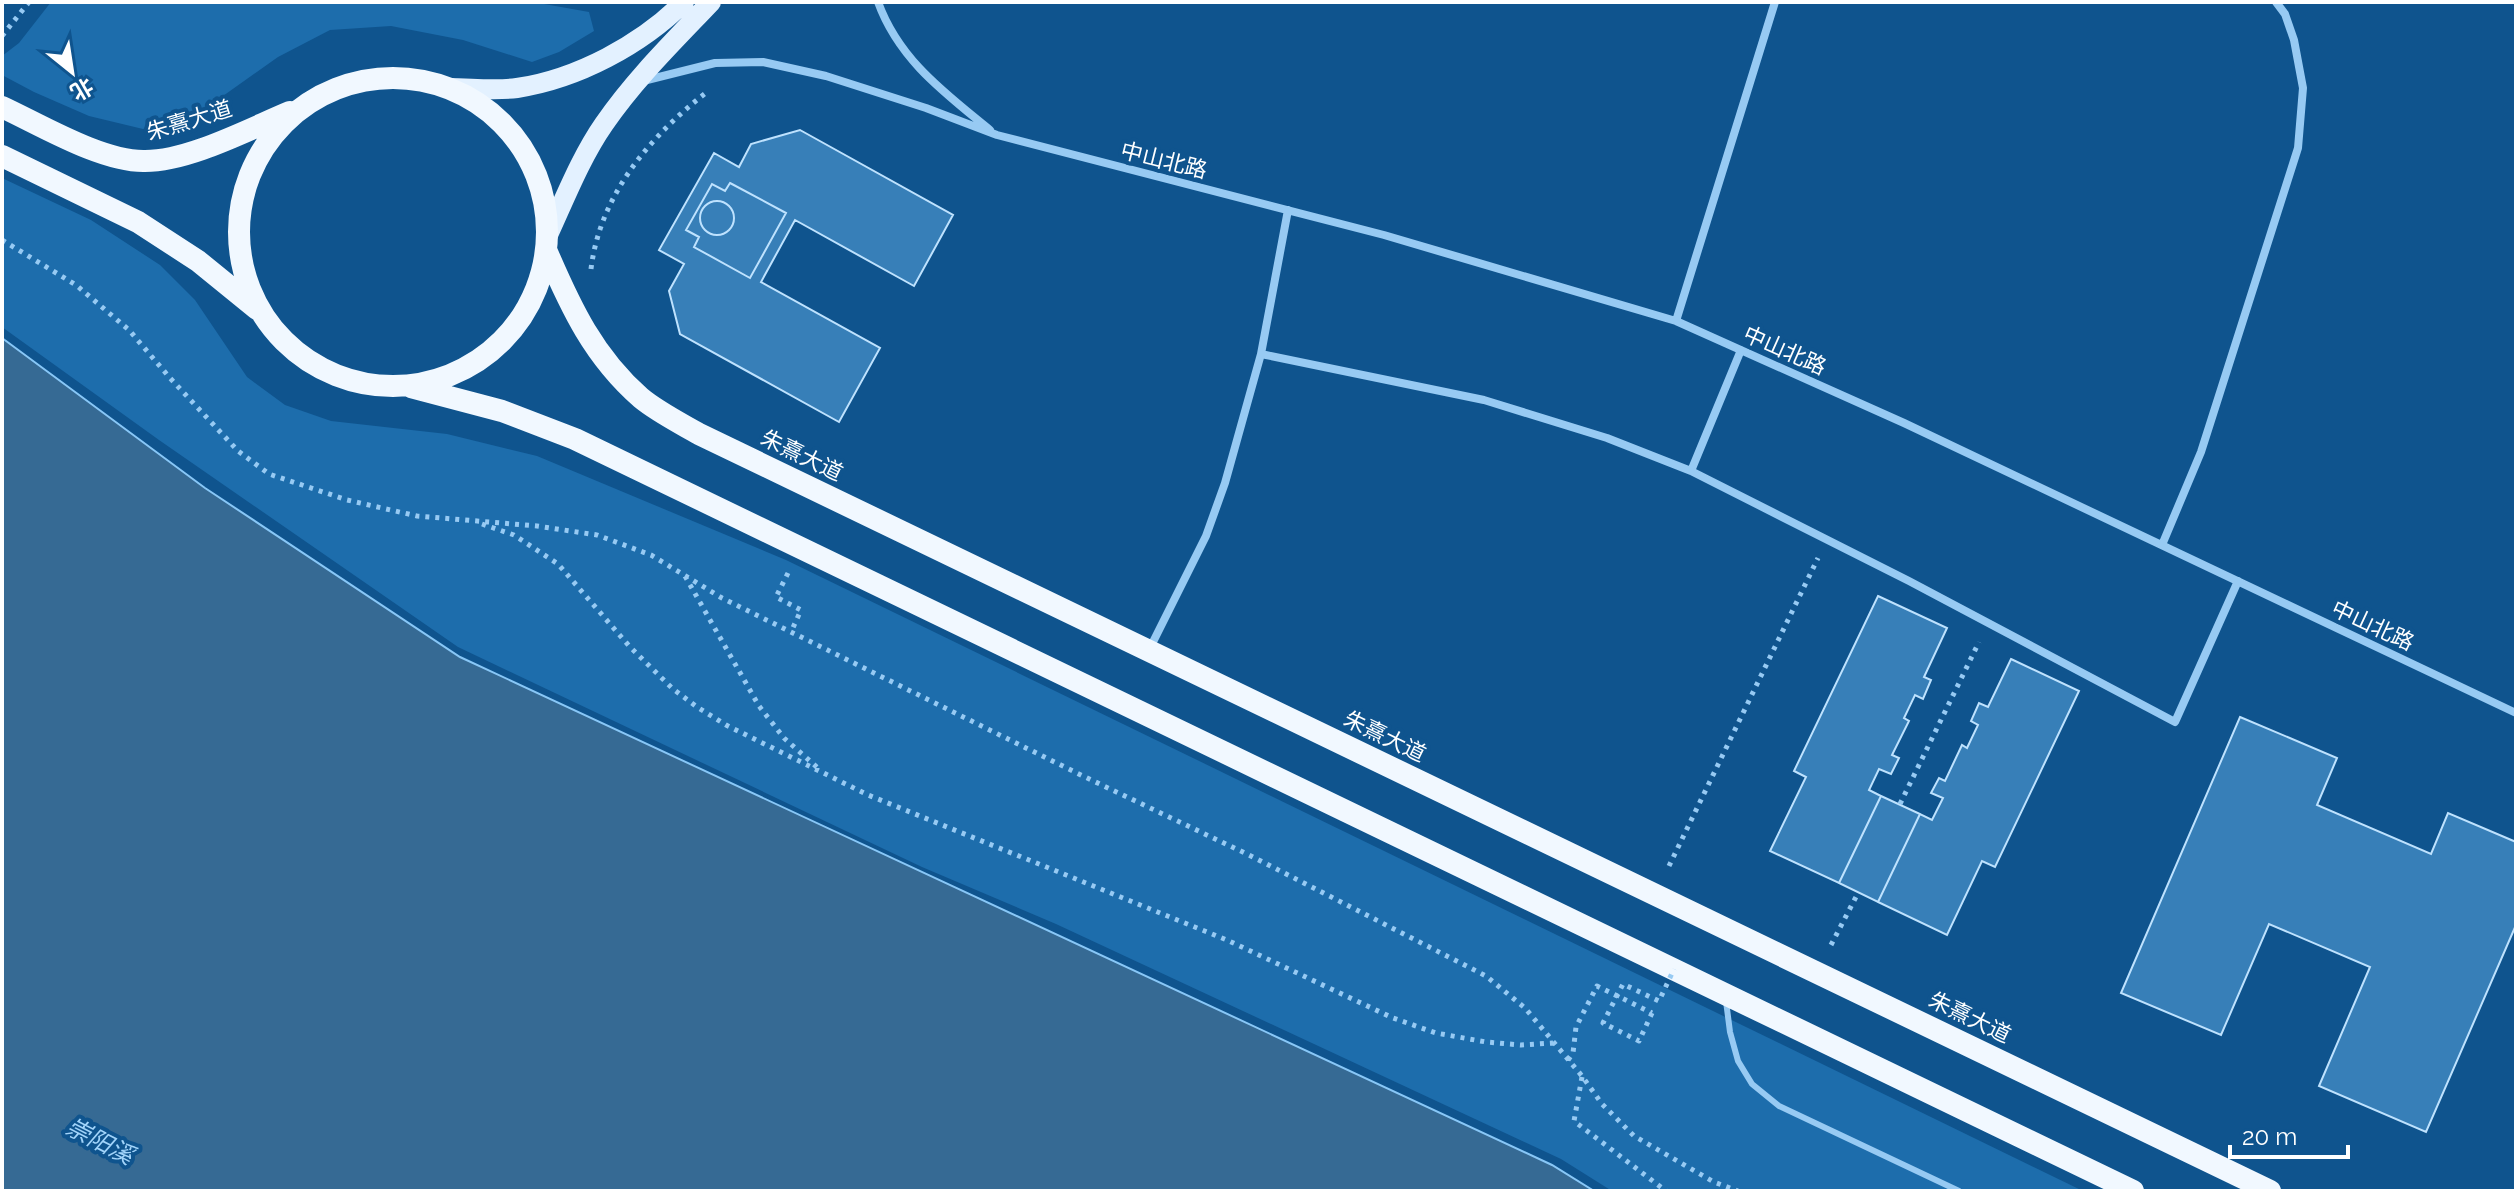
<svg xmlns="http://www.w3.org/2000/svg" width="2518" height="1193" font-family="Raleway,'Noto Sans SC',sans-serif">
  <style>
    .green { fill: #1d6dac }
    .water { fill: #366a94; stroke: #88c7f7; stroke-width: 2 }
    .building { fill: #377fb8; stroke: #bee2fe; stroke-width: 2 }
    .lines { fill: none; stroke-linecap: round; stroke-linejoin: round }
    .path { stroke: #97caf3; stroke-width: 5; stroke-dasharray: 4 6; stroke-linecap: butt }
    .service { stroke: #97caf3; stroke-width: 6 }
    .minor { stroke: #97caf3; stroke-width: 8 }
    .primary { stroke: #e3f1ff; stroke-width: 20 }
    .trunk { stroke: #f1f8ff; stroke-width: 22 }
    .path-bridge { stroke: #97caf3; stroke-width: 5; stroke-dasharray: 4 6; stroke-linecap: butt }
    .labels { text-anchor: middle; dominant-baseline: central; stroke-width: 8; stroke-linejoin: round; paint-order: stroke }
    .street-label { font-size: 22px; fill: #fff; stroke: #0f548e }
    .water-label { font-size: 24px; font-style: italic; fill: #a2d4fa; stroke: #0f548e }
  </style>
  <rect width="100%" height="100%" fill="#0f548e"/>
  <!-- green -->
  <path class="green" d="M 51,2 L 533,2 L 589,12 L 594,31 L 559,52 L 532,62 L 463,40 L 391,26 L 330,30 L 278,57 L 185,123 L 143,129 L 89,116 L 34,92 L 2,75 L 2,56 L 19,43 Z
    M 2,178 L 91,220 L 160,265 L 195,300 L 247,377 L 285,405 L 331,421 L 447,434 L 537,456 L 786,560 L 2083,1191 L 1612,1191 L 1561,1159 L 1056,924 L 922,867 L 458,647 L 159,440 L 2,327 Z"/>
  <!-- water -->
  <path class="water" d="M 2,338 L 205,488 L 460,657 L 1552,1165 L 1594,1191 L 2,1191 Z"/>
  <!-- building -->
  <path class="building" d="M 800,130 L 953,215 L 914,286 L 795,220 L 761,282 L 880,348 L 839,422 L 680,334 L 669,291 L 684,264 L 659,250 L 714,153 L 739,167 L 751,144 Z
    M 730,183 L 786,213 L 750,278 L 694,247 L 699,237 L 686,230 L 712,184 L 725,191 Z
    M700 218a17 17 0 1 1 34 0a17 17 0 1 1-34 0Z
    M 1878,596 L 1947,628 L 1924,677 L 1931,680 L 1923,699 L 1915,695 L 1904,718 L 1909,721 L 1892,755 L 1899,758 L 1891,774 L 1879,769 L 1869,790 L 1881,796 L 1839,883 L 1770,851 L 1806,777 L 1794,771 Z
    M 2011,659 L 2079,691 L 1995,867 L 1982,861 L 1947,935 L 1878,902 L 1920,814 L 1932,820 L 1943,798 L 1931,793 L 1939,778 L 1945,781 L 1962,745 L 1967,748 L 1978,725 L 1971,721 L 1979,703 L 1988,707 Z
    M 2240,717 L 2337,758 L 2317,805 L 2431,854 L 2448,813 L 2516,842 L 2516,925 L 2426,1132 L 2319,1086 L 2370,967 L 2269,924 L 2221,1035 L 2121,993 Z
    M 1881,796 L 1920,814 L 1878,902 L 1839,883 Z"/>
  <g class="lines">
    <!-- path -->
    <path class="path" d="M 2,36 L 29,2
      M 2,240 L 76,285 L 129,330 L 170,378 L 238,451 L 269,474 L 347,500 L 417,516 L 537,526 L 597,535 L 651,555 L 722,598 L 1085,777 L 1249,855 L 1486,976 L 1525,1008 L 1582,1076 L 1602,1104 L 1634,1136 L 1714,1182 L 1738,1191
      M 591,269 C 600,195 650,136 707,92
      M 482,524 L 514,535 L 558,564 L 630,647 L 673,689 L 697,707 L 726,725 L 868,795 L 1227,940 L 1393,1018 L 1436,1033 L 1486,1042 L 1521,1045 L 1553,1043
      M 788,573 L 776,597 L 801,610 L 791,632
      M 685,576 L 759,706 L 784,738 L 819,769
      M 1900,804 L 1979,642
      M 1669,866 L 1818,558
      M 1831,945 L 1858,893
      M 1568,1060 L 1573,1053 L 1576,1027 L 1597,986 L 1652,1013
      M 1582,1077 L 1574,1121 L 1666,1191"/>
    <!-- service -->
    <path class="service" d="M 1726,1001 L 1730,1032 L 1738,1061 L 1752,1084 L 1779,1106 L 1959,1191"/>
    <!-- minor -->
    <path class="minor" d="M 878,2 C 899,60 945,93 990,130
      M 643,81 L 715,63 L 763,62 L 826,76 L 926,108 L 997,135 L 1384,235 L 1676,321 L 1904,423 L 2516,713
      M 1288,210 L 1261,354 L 1484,400 L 1607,438 L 1691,471
      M 1676,321 L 1775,2
      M 1741,350 L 1691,471 L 1909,581 L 2175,722 L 2238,581
      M 2162,545 L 2201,452 L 2298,148 L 2303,88 L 2294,40 L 2285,14 L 2276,2
      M 1150,648 L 1206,536 L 1225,483 L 1261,354"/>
    <!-- primary -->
    <path class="primary" d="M 449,88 C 471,88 495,91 517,88 C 577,79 641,45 684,2
      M 548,235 C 565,198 581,157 604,124 C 635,79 674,41 711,2"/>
    <!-- trunk -->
    <path class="trunk" d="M239 232a154 154 0 1 1 308 0a154 154 0 1 1-308 0Z
      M 2,107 C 41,125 102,162 145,161 C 189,161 249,129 290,112
      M 2,156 L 138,222 L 198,261 L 257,309
      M 547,252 C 571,308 594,357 641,398 C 658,412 680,423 699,434 L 2270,1191
      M 411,387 L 502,411 L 575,439 L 2133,1191"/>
    <!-- path-bridge -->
    <path class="path-bridge" d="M 1652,1013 L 1639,1041 L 1603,1023 L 1623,984 L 1659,1001 L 1674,969"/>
  </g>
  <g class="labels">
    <!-- street labels -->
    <g class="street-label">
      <text transform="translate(189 120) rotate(-17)">朱熹大道</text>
      <text transform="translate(1164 160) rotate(14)">中山北路</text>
      <text transform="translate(1785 350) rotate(24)">中山北路</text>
      <text transform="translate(802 455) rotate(26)">朱熹大道</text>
      <text transform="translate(2373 625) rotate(25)">中山北路</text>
      <text transform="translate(1385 736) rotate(26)">朱熹大道</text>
      <text transform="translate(1970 1017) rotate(26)">朱熹大道</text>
    </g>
    <!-- water labels -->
    <g class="water-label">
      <text transform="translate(100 1141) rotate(27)">崇阳溪</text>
    </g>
  </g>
  <!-- border -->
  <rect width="2518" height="1193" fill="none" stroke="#ffffff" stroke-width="8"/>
  <!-- north arrow -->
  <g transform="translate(72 72) rotate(150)" stroke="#0f548e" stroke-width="6" paint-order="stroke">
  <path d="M0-6L14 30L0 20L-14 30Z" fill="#ffffff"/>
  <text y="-12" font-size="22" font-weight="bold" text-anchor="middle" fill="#ffffff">北</text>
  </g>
  <!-- scale -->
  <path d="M2230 1145v12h118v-12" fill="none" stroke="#ffffff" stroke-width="4"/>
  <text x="2242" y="1145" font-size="24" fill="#ffffff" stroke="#0f548e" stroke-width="6" paint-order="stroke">20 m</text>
</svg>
